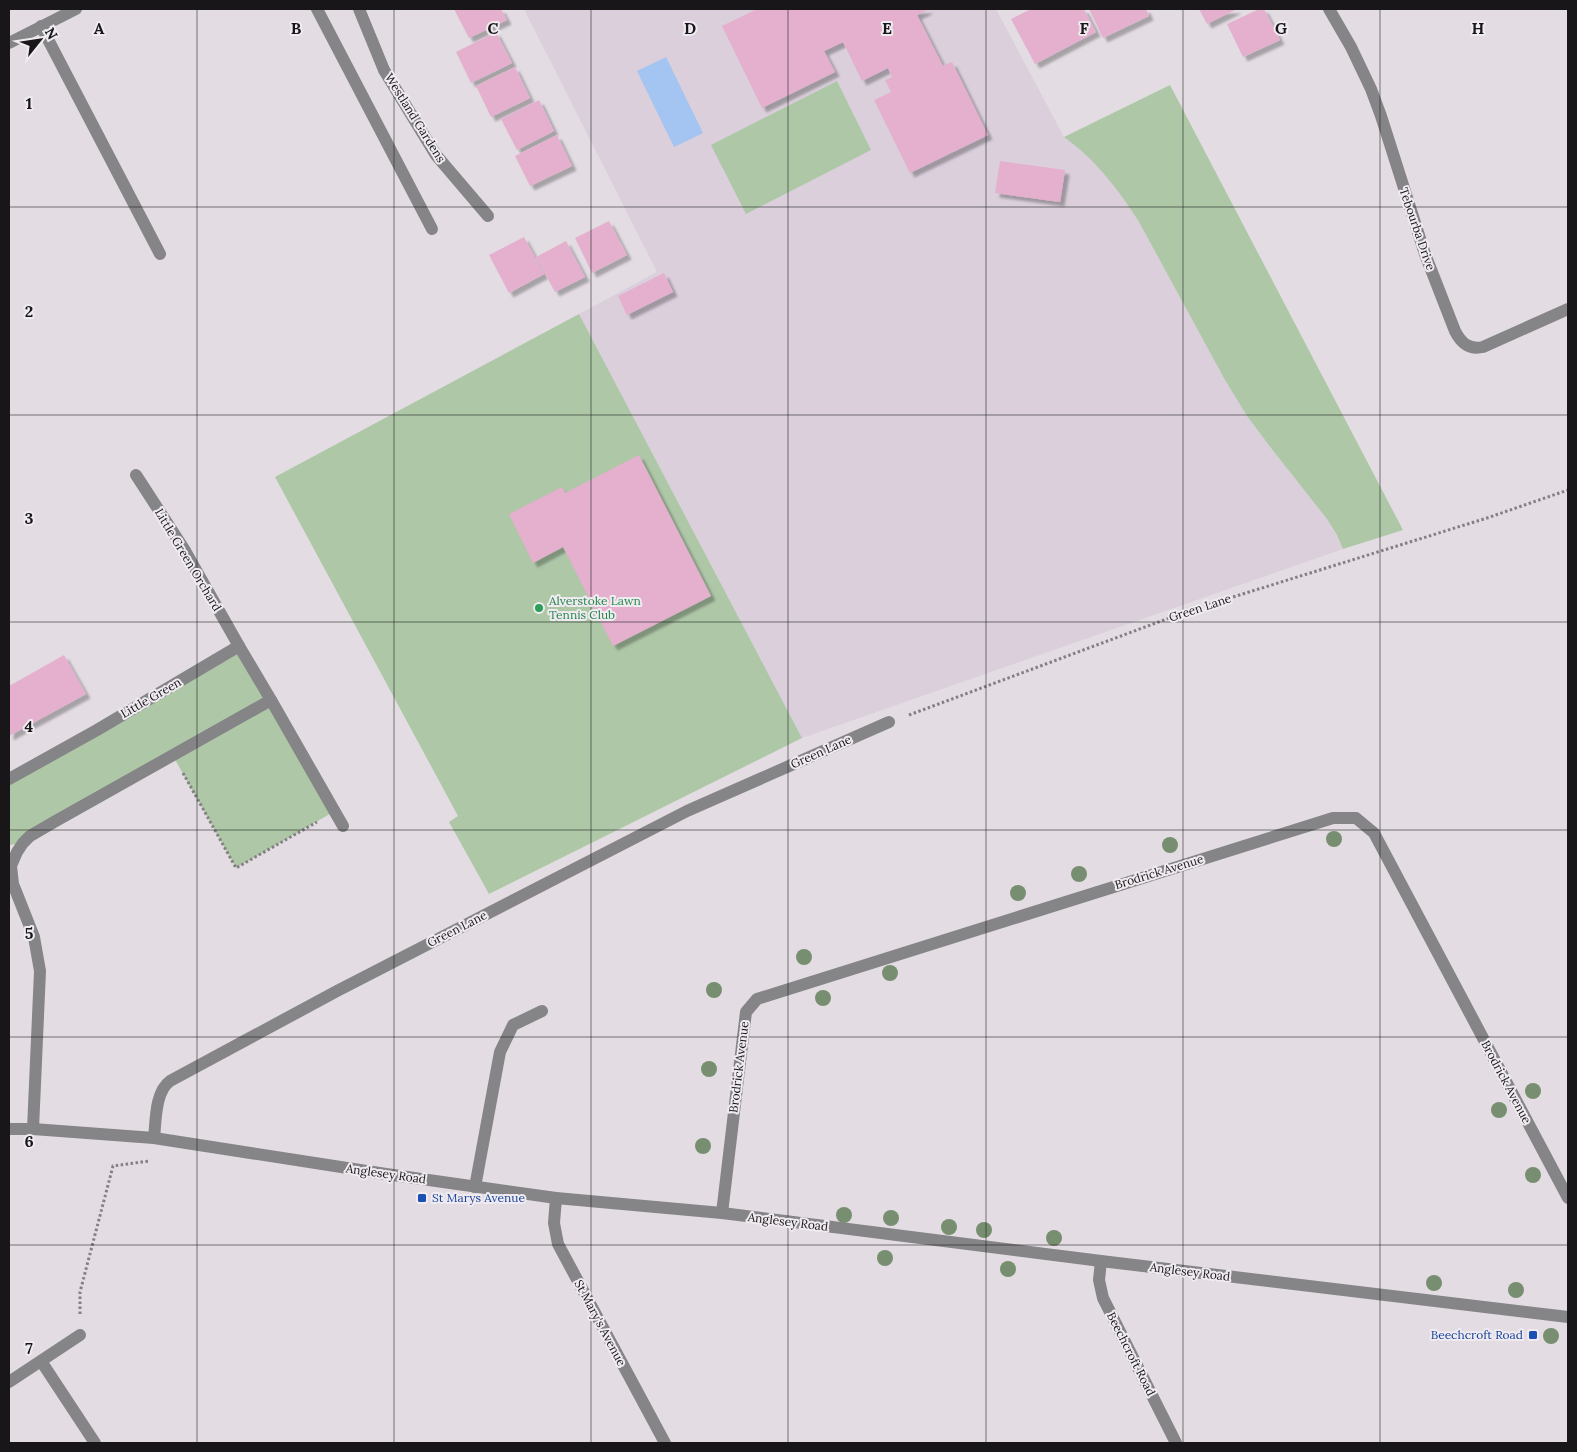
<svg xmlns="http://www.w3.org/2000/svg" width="1577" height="1452" viewBox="0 0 1577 1452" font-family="Lora,serif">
	<defs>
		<filter id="shadow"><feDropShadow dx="4.5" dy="4.5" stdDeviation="1" flood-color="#0004"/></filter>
	</defs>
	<rect width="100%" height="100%" fill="#e3dde3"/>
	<path fill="#dacfdb" d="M524 9H996L1064 137 1080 149 1094 162 1107 175 1127 203 1139 222 1225 380 1247 416 1271 448 1327 519 1337 535 1343 549 802 738 579 314 657 272Z"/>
	<g fill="#adc7a7">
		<path d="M837 81 871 150 746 214 711 145Z"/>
		<path d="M1170 85 1403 530 1343 549 1337 535 1327 519 1271 448 1247 416 1225 380 1139 222C1118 189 1096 160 1064 137Z"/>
		<path d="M579 314 802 738 489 894 449 822 458 816 275 477Z"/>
		<path d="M239 646 335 811 236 868 173 756 23 843 9 845V779Z"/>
	</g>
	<path fill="#a4c4f1" d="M666 57 703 133 674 147 637 71Z"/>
	<g fill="#e4b0ce" filter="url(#shadow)">
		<path d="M454 9H501L507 20 469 38Z"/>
		<path d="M757 9H929L917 15 943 66 952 62 988 135 910 173 874 100 891 92 885 80 892 77 888 68 862 81 843 42 824 51 835 72 762 108 722 26Z"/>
		<path d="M1031 9H1084L1096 32 1035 64 1011 19Z"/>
		<path d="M1089 9H1146L1149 16 1103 38Z"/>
		<path d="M1199 9H1237L1207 24Z"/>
		<path d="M1259 9H1264L1280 40 1243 57 1227 24Z"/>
		<path d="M496 32 512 63 471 83 456 52Z"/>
		<path d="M515 67 530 98 491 117 476 86Z"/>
		<path d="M539 100 554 131 517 150 501 119Z"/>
		<path d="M557 135 572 166 530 186 515 156Z"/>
		<path d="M1000 161 1065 170 1060 202 995 193Z"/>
		<path d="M609 221 627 255 592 273 575 238Z"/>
		<path d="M524 237 544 274 509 293 489 255Z"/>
		<path d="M566 241 585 277 555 292 536 257Z"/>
		<path d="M664 273 673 292 627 315 618 296Z"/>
		<path d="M639 455 711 596 613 646 563 547 533 563 509 514 562 487 565 493Z"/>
		<path d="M64 655 86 694 9 736V686Z"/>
	</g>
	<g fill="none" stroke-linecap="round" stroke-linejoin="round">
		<g stroke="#837f83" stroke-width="3" stroke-dasharray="2.5 2.5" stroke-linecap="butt">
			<path d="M909 715 1188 611 1487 518 1568 490"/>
			<path d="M183 773 236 868 317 822"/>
			<path d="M80 1314V1292L113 1166 149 1161"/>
		</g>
		<g stroke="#858487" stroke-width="12">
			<path d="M317 9 432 229"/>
			<path d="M359 9 384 70 436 155 488 216"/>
			<path d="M1329 9 1351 47 1371 89 1381 116 1425 254 1455 331C1461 343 1469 350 1483 347L1568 309"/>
			<path d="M41 26 160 254"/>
			<path d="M9 43 76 9"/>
			<path d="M136 475 184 549 239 646"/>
			<path d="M271 700 343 826"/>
			<path d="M9 779 97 730 239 646 271 700 54 822 30 836 23 843 17 852 11 866 13 884 34 937 40 971 33 1129"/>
			<path d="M9 1129H33L154 1138 386 1174 556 1198 722 1213 1101 1261 1568 1317"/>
			<path d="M154 1138C156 1120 155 1092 170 1081L337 991 687 811 889 722"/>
			<path d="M475 1187 500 1052 513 1025 542 1011"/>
			<path d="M556 1198 554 1223 558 1244 665 1443"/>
			<path d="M722 1213 746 1012 757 999 1333 818H1356L1374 833 1568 1198"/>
			<path d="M1101 1261 1099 1280 1103 1298 1176 1443"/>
			<path d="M41 1361 95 1443"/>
			<path d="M9 1382 80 1335"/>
		</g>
	</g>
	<g fill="#778e70">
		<circle cx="1334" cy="839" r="8"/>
		<circle cx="1170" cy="845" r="8"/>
		<circle cx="1079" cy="874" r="8"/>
		<circle cx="1018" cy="893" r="8"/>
		<circle cx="804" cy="957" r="8"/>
		<circle cx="890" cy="973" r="8"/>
		<circle cx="714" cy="990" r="8"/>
		<circle cx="823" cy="998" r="8"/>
		<circle cx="709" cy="1069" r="8"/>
		<circle cx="1533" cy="1091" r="8"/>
		<circle cx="1499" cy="1110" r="8"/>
		<circle cx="703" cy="1146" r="8"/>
		<circle cx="1533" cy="1175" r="8"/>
		<circle cx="844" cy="1215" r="8"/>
		<circle cx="891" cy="1218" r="8"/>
		<circle cx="949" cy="1227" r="8"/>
		<circle cx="984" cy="1230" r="8"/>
		<circle cx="1054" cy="1238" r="8"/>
		<circle cx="885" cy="1258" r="8"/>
		<circle cx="1008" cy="1269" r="8"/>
		<circle cx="1434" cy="1283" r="8"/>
		<circle cx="1516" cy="1290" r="8"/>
		<circle cx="1551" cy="1336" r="8"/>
	</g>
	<path fill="none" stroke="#181618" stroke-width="1" stroke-opacity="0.55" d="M197 9V1443M394 9V1443M591 9V1443M788 9V1443M986 9V1443M1183 9V1443M1380 9V1443M9 207H1568M9 415H1568M9 622H1568M9 830H1568M9 1037H1568M9 1245H1568"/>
	<circle fill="#2e9e5b" stroke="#f0ebf0" stroke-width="2" cx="539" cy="608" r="5"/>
	<g fill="#1a4fb4" stroke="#f0ebf0" stroke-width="2">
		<rect x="417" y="1193" width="10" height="10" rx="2.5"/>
		<rect x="1528" y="1330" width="10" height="10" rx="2.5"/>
	</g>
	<g text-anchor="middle" stroke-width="4" stroke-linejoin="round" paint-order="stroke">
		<g font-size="12" fill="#181618" stroke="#f0ebf0">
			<text transform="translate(415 118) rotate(58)" y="4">Westland Gardens</text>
			<text transform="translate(1417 229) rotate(71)" y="4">Tebourba Drive</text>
			<text transform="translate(188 560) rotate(59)" y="4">Little Green Orchard</text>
			<text transform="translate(1200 608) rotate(-18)" y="4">Green Lane</text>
			<text transform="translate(151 698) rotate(-30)" y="4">Little Green</text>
			<text transform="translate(821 752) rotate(-24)" y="4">Green Lane</text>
			<text transform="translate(1159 872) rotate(-17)" y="4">Brodrick Avenue</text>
			<text transform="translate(457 929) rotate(-27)" y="4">Green Lane</text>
			<text transform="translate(739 1067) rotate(-83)" y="4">Brodrick Avenue</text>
			<text transform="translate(1506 1082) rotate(62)" y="4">Brodrick Avenue</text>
			<text transform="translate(386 1174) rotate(8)" y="4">Anglesey Road</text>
			<text transform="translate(788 1222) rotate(7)" y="4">Anglesey Road</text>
			<text transform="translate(1190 1272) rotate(7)" y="4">Anglesey Road</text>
			<text transform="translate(600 1323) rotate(62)" y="4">St Mary's Avenue</text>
			<text transform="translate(1131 1354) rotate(63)" y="4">Beechcroft Road</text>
		</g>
		<g font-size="12" fill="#27864d" stroke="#f0ebf0" text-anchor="start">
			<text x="549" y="605">Alverstoke Lawn<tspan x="549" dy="14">Tennis Club</tspan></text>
		</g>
		<g font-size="12" fill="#164399" stroke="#f0ebf0" text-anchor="start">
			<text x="432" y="1202">St Marys Avenue</text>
			<text x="1523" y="1339" text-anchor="end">Beechcroft Road</text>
		</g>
	</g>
	<g font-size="16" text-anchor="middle" font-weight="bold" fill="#181618" stroke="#f0ebf0" stroke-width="4" stroke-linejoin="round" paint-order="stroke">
		<text x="99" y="34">A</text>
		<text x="296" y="34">B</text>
		<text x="493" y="34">C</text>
		<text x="690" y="34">D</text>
		<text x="887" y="34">E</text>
		<text x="1084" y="34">F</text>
		<text x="1281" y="34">G</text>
		<text x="1478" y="34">H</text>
		<text x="29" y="109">1</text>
		<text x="29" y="317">2</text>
		<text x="29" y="524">3</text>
		<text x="29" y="732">4</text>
		<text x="29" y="939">5</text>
		<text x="29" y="1147">6</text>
		<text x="29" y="1354">7</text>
	</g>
	<rect width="1577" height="1452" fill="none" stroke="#181618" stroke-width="20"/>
	<g transform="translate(40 40) rotate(60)" stroke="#f0ebf0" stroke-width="4" paint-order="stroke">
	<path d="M0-4L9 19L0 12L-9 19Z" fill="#181618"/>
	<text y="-8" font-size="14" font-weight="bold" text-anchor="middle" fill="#181618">N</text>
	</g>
</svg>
